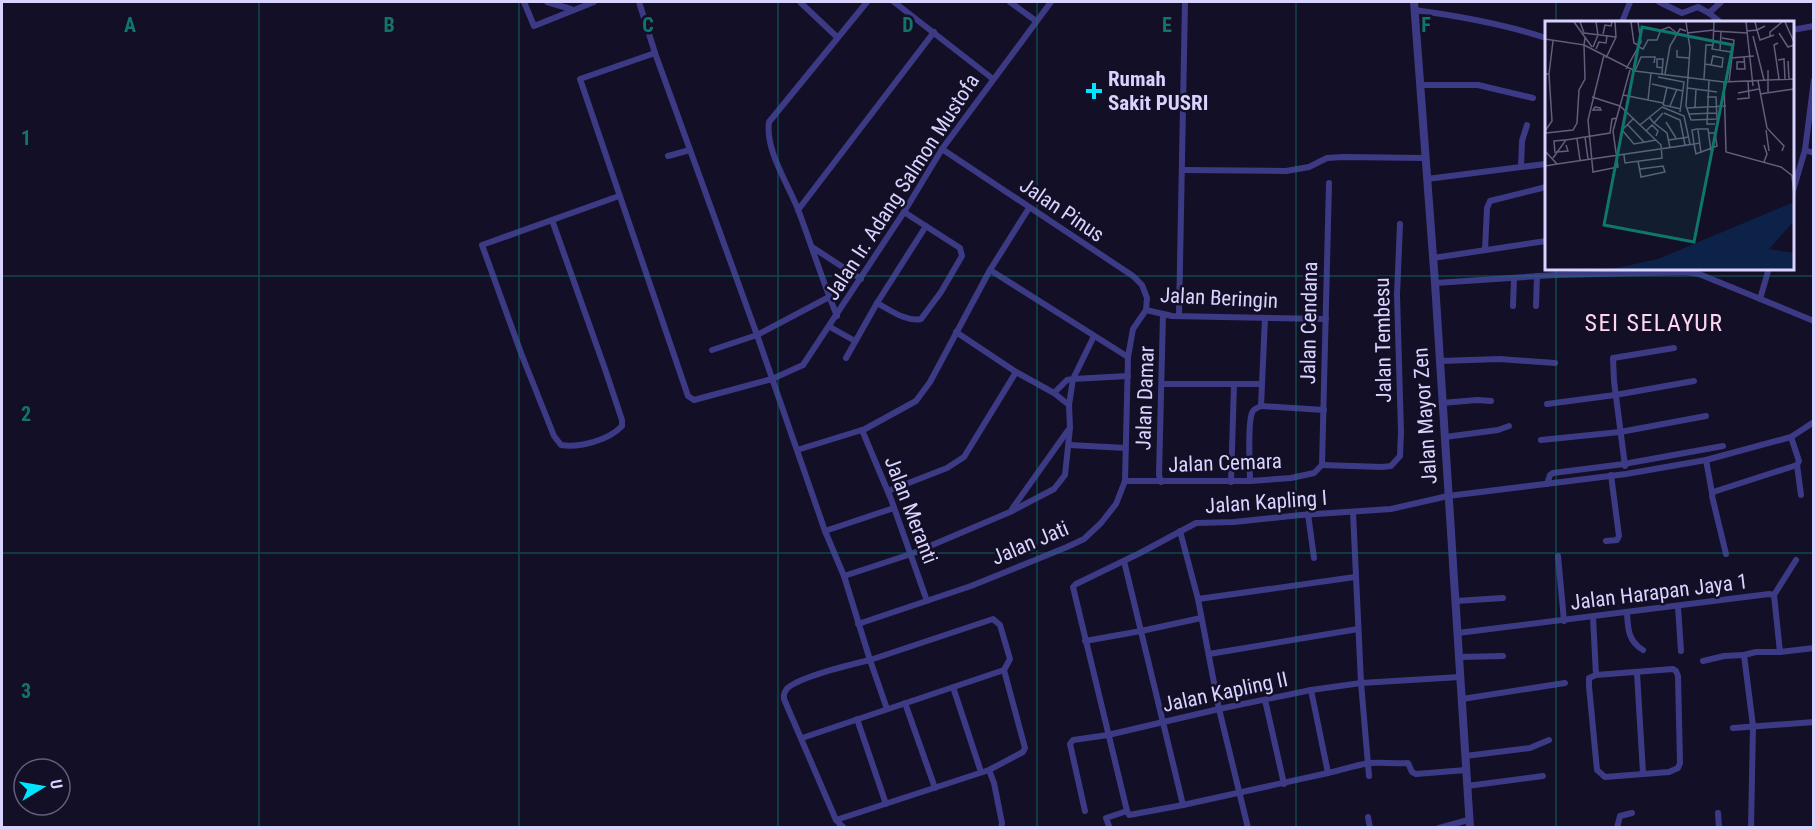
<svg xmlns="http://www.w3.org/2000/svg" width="1815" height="829" viewBox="0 0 1815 829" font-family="'Roboto Condensed',sans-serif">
	<rect width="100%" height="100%" fill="#130f26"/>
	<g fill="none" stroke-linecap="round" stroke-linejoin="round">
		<g stroke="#3d3a85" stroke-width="6">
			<path d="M524 2 534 26 594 2"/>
			<path d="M547 2 571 9"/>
			<path d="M639 2 655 53 757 335 825 531 844 576 870 660 993 619 1000 625 1010 659 1004 670 802 738"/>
			<path d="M800 2 837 37"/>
			<path d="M894 2 993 79"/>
			<path d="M1010 2 1036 21"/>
			<path d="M1659 2 1682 13 1698 7 1709 13 1721 2"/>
			<path d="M1414 10C1459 16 1504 24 1546 38"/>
			<path d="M1709 13 1720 22"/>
			<path d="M1622 22 1630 2"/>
			<path d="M1792 30 1814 26"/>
			<path d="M655 53 580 79 688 396 694 400 772 379 803 365 904 212 942 149 1051 2"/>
			<path d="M1814 80 1805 150 1814 153"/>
			<path d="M1421 85H1478L1533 98"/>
			<path d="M668 156 690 150"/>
			<path d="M1521 167 1546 164"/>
			<path d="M1182 170 1286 171 1309 167 1327 158 1343 157 1426 158"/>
			<path d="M1427 179 1521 167 1522 141 1527 125"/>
			<path d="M1792 194 1805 150"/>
			<path d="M1029 208 990 270 1128 357"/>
			<path d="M798 210 934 32"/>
			<path d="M552 220 605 369 622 420V426C609 440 580 448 561 445L554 436 521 353 482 245 619 196"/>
			<path d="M812 247 861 279"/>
			<path d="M1485 250 1487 208 1490 201 1546 187"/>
			<path d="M1433 258 1546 241"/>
			<path d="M1435 283 1555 275 1687 272 1699 274 1814 321"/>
			<path d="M1760 299 1769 268"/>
			<path d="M877 303C890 310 906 322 921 319L941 292 962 256 960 248 904 212"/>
			<path d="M1513 306 1514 278"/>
			<path d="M1536 306 1537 276"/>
			<path d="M1146 310 1172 316 1326 319"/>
			<path d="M837 316C823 282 812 247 799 212 789 185 765 151 769 122L867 2"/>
			<path d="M1179 316 1185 2"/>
			<path d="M1265 318 1261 406 1324 410"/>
			<path d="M830 327 855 341"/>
			<path d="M956 332 1016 372 1054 393 1069 405"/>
			<path d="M712 350 757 335 829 297"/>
			<path d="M846 358 877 303 926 226"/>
			<path d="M1440 361 1500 359 1555 363"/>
			<path d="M1163 384H1262"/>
			<path d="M1054 393 1067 380 1073 379 1128 376"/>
			<path d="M1442 403 1477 400 1491 401"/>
			<path d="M1547 404 1615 395 1694 381"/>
			<path d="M862 430 891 499 927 601"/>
			<path d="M1445 437 1498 430 1509 426"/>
			<path d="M1791 437 1799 461 1797 465 1801 495"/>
			<path d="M1541 440 1620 432 1706 416"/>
			<path d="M1069 445 1126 448"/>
			<path d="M797 450 865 429 916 401 930 382 990 270"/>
			<path d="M1706 460 1712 493"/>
			<path d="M1322 465 1382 467 1391 466 1400 456 1401 432 1397 295 1400 224"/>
			<path d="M1322 465 1329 183"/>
			<path d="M1625 466 1614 381 1613 358 1674 348"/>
			<path d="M1125 481H1250L1291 478 1314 473 1322 465"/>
			<path d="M1250 481C1250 470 1247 419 1253 411 1254 409 1259 407 1261 406"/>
			<path d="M1161 482 1159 475 1163 314"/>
			<path d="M1231 482 1234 384"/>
			<path d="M1547 484 1550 475 1553 473 1624 464 1723 446"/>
			<path d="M888 491 947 468 964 457 1016 372"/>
			<path d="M1012 509 1069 429"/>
			<path d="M1353 512 1361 683 1369 776"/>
			<path d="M1308 514 1314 558"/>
			<path d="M825 531 894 508"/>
			<path d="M1180 531 1198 599 1219 709 1248 828"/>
			<path d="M1606 541 1617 540 1619 536 1611 475"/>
			<path d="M1726 554 1712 496 1713 492 1797 465"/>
			<path d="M1558 556 1564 621"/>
			<path d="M1124 561 1183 805"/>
			<path d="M844 576 911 554 1010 512 1054 489 1065 475 1070 428 1069 405 1073 379 1094 336"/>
			<path d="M1774 595 1796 560"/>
			<path d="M1198 599 1355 577"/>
			<path d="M1456 601 1503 598"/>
			<path d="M1678 607 1681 651"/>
			<path d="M1627 613C1628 629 1628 641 1643 650"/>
			<path d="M1593 617 1596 675 1673 669 1676 671 1678 676 1680 763 1678 768 1669 772 1605 777 1597 770 1589 686V678L1596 675"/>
			<path d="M858 624 971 586 1067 547 1084 539 1101 523 1116 504 1125 481 1128 357 1133 329 1146 310 1147 298 1142 285 1133 276 942 149"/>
			<path d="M1458 633 1769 594 1774 595 1780 652 1814 648"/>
			<path d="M1085 641 1141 631 1201 618"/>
			<path d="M1209 654 1358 629"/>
			<path d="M1459 657 1503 656"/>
			<path d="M1703 661 1724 656 1744 655"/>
			<path d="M1637 673 1643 773"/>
			<path d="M953 687 981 772"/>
			<path d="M1311 690 1328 773 1183 805 1129 815 1127 811 1073 587 1076 584 1140 553 1196 523 1234 522 1301 515 1391 509 1448 496 1626 474 1706 460 1791 437 1814 422"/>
			<path d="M1462 699 1565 683"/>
			<path d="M1265 700 1284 784"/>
			<path d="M905 703 935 788"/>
			<path d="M857 719 886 804"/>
			<path d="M1733 728 1814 722"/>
			<path d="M1465 756 1530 748 1549 740"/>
			<path d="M989 770 994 783 1002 823 1001 828"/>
			<path d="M1328 773C1341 770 1356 765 1370 763 1383 762 1395 764 1408 763L1412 772 1416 774 1466 770"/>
			<path d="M1467 786 1543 776"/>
			<path d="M1085 811 1070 744 1073 740 1108 735 1219 709 1311 690 1361 683 1460 677"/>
			<path d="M1718 813 1719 828"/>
			<path d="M1368 817 1370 828"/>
			<path d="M836 820 989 770 1023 752 1025 748 1004 670"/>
			<path d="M1109 826 1106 818 1127 811"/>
			<path d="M844 828 836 820 784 699C784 695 783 694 786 690 794 678 853 664 870 660L887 709"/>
			<path d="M1439 828 1468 820"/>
			<path d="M1617 828 1620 816 1632 813"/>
			<path d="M1751 828 1753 726 1744 655 1756 652H1780"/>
		</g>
		<path stroke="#3d3a85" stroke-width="8" d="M1414 2 1435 283 1470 828"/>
	</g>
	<path fill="none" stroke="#0f766e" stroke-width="1.5" stroke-opacity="0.55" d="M259 2V828M519 2V828M778 2V828M1037 2V828M1296 2V828M1556 2V22M1556 268V828M2 276H1814M2 553H1814"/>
	<path fill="#00e5ff" stroke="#130f26" stroke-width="2" d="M1091 82h6v6h6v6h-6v6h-6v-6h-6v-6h6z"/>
	<g text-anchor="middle" stroke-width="5" stroke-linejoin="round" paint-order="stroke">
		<g font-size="21" font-weight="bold" fill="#d9d4ff" stroke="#130f26" text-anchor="start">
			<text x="1108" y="86">Rumah<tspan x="1108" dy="24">Sakit PUSRI</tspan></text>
		</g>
		<g font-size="21" fill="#d9d4ff" stroke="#130f26">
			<text transform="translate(902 187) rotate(-57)" y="7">Jalan Ir. Adang Salmon Mustofa</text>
			<text transform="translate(1062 210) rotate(34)" y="7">Jalan Pinus</text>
			<text transform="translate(1219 298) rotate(3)" y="7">Jalan Beringin</text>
			<text transform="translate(1309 323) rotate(-89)" y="7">Jalan Cendana</text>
			<text transform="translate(1383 340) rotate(-91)" y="7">Jalan Tembesu</text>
			<text transform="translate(1145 398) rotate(-88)" y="7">Jalan Damar</text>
			<text transform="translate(1425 416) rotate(-94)" y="7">Jalan Mayor Zen</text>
			<text transform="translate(1225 463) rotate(-2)" y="7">Jalan Cemara</text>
			<text transform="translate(1266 502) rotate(-4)" y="7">Jalan Kapling I</text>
			<text transform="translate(911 510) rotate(69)" y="7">Jalan Meranti</text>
			<text transform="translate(1030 543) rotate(-23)" y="7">Jalan Jati</text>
			<text transform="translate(1659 592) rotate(-7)" y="7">Jalan Harapan Jaya 1</text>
			<text transform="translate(1225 692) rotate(-12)" y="7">Jalan Kapling II</text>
		</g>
		<g font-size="24" letter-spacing="1.5" fill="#ffd6f0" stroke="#130f26">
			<text x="1654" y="331">SEI SELAYUR</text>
		</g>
	</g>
	<g transform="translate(1545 21)">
		<rect width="249" height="249" fill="#130f26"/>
		<path d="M249 181V200L224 228 249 232V248H67L113 238Z" fill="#0c2248"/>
		<path fill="none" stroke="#625e7d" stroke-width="1.5" d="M29 1 47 26M35 1 39 12 71 16M86 1 89 22 93 24M141 1 145 27 141 85 146 99 172 98 171 76H162M201 1 208 65M240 1 249 21M220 5 212 9 215 19 229 14M100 7 114 10 124 6 133 13M169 10 202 12M202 10 212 9 210 1M142 12 169 9M234 12 243 26 249 24M58 13 60 4 66 5 67 1M208 15 219 59M225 16V11L237 1M177 17 189 19 184 61M0 18 39 24 40 17M233 22 229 24 234 58M39 24 90 50 179 61 249 58M168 24 167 28 186 31M92 25 98 28 103 19H112L115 11M48 26 53 14 51 1M51 28 54 21 61 22 62 14M132 29V36L144 37M175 30 176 11M59 34 43 99 48 151 73 146 68 110 75 85 116 124 117 137 80 142 79 134M199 36 200 48H192V41H199M61 37 71 16 70 1M186 37 209 35M233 39 239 38 240 58M243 40 244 58M160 43 166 44 168 35 178 37 177 46 166 44M81 48 96 21 93 1M90 50 96 36H110L109 42M0 53H4L8 20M117 53 118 39V38H112V46L118 47M120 53 125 25 135 8 141 10M113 56 139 61 135 91M159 58 161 24H168L169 1M164 59 162 103H170M213 60 222 107 239 125 237 130M179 61 181 131 236 146 249 156M107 63 138 70M143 67 172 71M223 71V49M193 72 214 68M215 73 249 68M78 74 118 82M47 76 75 85 85 49M192 78 204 77 203 60M103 79 106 52M118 84 122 66M118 84 136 88M125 85 132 68M50 86 55 87 56 89H48ZM117 86 139 95 145 123M150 86 151 68M142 87 181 85M119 92 135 99 140 124M144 93 172 92M104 96 109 102 118 92M89 97 77 109 89 123 111 119M121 101 131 117M109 102 122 112 125 127M82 103 99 121M95 104 117 86M153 109 156 132M221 109 224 130M0 110 7 100 4 53M101 110 107 104 113 110 111 115M1 112 28 109 32 102 34 69 40 58 39 24M40 116 43 138M32 118 35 139M21 119 65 112 67 98 72 97M124 119 144 116M155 122 149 123 151 133 172 125 170 112H164M219 124 222 133 219 141M0 130 12 143 0 145M11 131 23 130 21 124M8 137 21 119 9 120 10 132M93 140 96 156 120 151 118 145 95 148M12 143 149 123 147 109 152 108H163L166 130M247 154 249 174"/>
		<path fill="#0f766e" fill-opacity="0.15" stroke="#0f766e" stroke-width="3" d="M97 6 188 24 149 221 59 204Z"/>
		<rect width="249" height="249" fill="none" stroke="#d9d4ff" stroke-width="3"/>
	</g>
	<g font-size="20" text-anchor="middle" font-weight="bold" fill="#0f766e" stroke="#130f26" stroke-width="5" stroke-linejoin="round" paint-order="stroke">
		<text x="130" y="32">A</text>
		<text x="389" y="32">B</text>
		<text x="648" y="32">C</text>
		<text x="908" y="32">D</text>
		<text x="1167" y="32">E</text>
		<text x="1426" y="32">F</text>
		<text x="26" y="145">1</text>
		<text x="26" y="421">2</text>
		<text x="26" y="698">3</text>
	</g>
	<rect width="1815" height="829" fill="none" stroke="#d9d4ff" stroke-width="6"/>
	<g transform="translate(42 787) rotate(79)"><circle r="28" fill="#130f26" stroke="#625e7d" stroke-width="1.5"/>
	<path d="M0-4.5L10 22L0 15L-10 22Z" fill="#00e5ff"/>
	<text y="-9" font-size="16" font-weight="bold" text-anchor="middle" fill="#d9d4ff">U</text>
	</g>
</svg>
